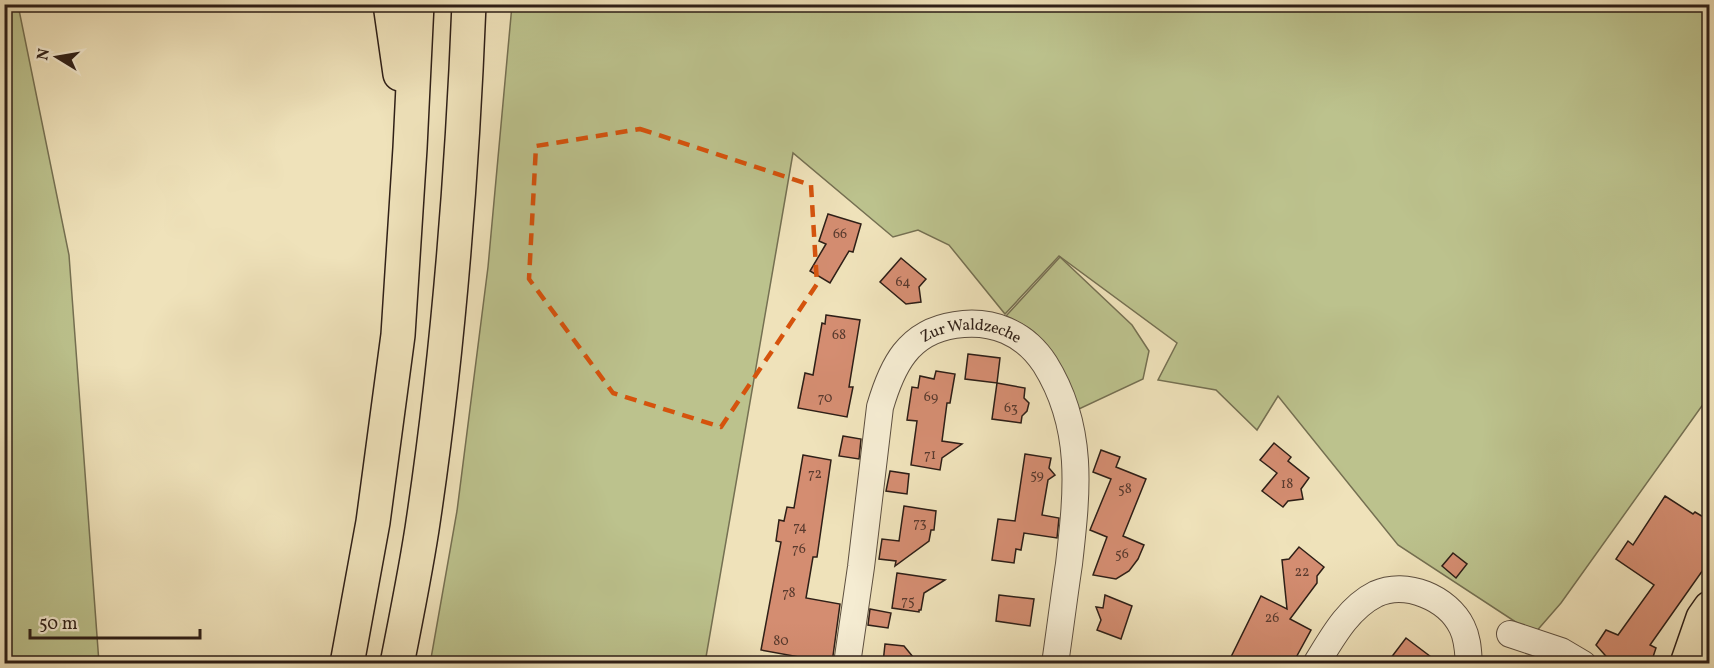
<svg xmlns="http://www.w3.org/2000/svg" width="1714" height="668" viewBox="0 0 1714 668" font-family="Vollkorn,serif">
	<rect width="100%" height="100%" fill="#efe2ba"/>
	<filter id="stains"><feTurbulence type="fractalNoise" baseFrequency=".00333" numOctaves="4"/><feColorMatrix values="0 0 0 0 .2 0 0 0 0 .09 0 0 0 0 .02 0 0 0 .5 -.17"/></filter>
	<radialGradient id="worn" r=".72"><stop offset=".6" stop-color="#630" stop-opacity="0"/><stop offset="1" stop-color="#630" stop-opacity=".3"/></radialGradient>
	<g fill="#bcc28d" stroke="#757052" stroke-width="1.5">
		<path d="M4 5H18L69 255 99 663H5Z"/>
		<path d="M512 5H1709V396L1561 603 1534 634 1398 545 1278 396 1257 430 1216 390 1158 380 1177 343 1059 256 1005 314 949 245 918 230 893 237 793 153 705 663 430 664 457 511 488 267Z"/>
		<path d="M1060 257 1132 325 1149 351 1143 379 1079 409C1068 380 1058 353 1034 332 1026 325 1015 321 1006 316Z"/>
	</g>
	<g fill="#d48d71" stroke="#2e1f17" stroke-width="1.5">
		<path d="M828 214 861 224 853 252 849 251 830 283 810 271 826 244 819 241Z"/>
		<path d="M901 258 926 279 919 287 921 302 906 304 880 282Z"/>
		<path d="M826 315 860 320 849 387H853L847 417 798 408 805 373 813 375 822 323 825 324Z"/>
		<path d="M968 354 1000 358 997 383 965 379Z"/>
		<path d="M936 371 955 374 950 403H947L942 441 962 444 942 458 940 470 911 465 917 421 907 420 912 387 918 388 920 376 934 379Z"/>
		<path d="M997 383 1025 388 1024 398 1029 403 1027 411 1022 416 1021 423 992 419Z"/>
		<path d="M843 436 861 439 859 459 839 456Z"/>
		<path d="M1274 443 1291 457 1288 461 1309 478 1301 489 1303 499 1288 501 1283 507 1262 491 1277 473 1260 460Z"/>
		<path d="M1101 450 1120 457 1116 467 1146 479 1123 536 1144 545 1138 559 1129 571 1116 579 1093 575 1107 537 1090 530 1111 479 1093 472Z"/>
		<path d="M1025 454 1051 458 1049 468 1055 475 1048 480 1042 515 1059 518 1057 538 1024 533 1021 550 1016 549 1014 563 992 560 998 519 1015 521Z"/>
		<path d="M803 455 831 460 817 557H813L806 598 840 604 832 663H815L816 660 761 650 781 542 776 541 779 520 784 521 787 507 794 508Z"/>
		<path d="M890 471 909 474 907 494 886 491Z"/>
		<path d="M1665 496 1693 514 1695 512 1710 521V560L1650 645 1656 648 1651 663H1612L1596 645 1606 630 1618 635 1654 585 1616 559 1628 541 1633 545Z"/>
		<path d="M904 506 936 511 934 530H931L929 541 895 566 896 561 879 559 882 539 899 541Z"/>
		<path d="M1299 547 1324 567 1317 576V583L1290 619 1311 630 1293 663H1228L1261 596 1287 609 1282 560 1289 559Z"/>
		<path d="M1453 553 1467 564 1456 578 1442 566Z"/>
		<path d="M897 573 945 580 924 593 921 610H919V612L892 608Z"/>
		<path d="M999 595 1034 599 1030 626 996 621Z"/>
		<path d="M1105 595 1132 606 1121 639 1097 630 1101 620 1096 607 1103 608Z"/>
		<path d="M870 609 891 613 888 628 868 625Z"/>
		<path d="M1406 638 1439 663H1387Z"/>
		<path d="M885 644 904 646 918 663H883Z"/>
	</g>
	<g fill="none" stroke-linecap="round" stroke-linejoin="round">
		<defs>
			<g id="minor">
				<path d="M1510 634 1561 651 1583 664"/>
				<path id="s1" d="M847 664 861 567 880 407C892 366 908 332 955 325 992 319 1025 333 1045 364 1085 428 1077 493 1069 564 1064 597 1060 630 1055 664"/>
				<path d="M1316 664C1332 638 1348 608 1376 594 1406 580 1448 598 1462 627 1468 639 1468 651 1469 664"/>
			</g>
			<path id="major" d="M1687 664 1703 618 1710 608"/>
			<g id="highway">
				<path d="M390 4 400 74"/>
				<path d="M347 664 373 522 398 335 410 148 417 4"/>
				<path d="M397 664C406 619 415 574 422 529 448 357 462 178 469 4"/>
			</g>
		</defs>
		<use href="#minor" stroke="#5e5040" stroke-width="28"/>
		<use href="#major" stroke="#2e1f17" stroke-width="36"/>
		<use href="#highway" stroke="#2e1f17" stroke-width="36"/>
		<use href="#minor" stroke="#f5ecd2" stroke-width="26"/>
		<use href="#major" stroke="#efe2ba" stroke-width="33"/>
		<use href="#highway" stroke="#efe2ba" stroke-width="33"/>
	</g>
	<path fill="none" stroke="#d5530d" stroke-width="4.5" stroke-dasharray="12 8" stroke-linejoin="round" d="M640 129 811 185 817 284 721 427 613 393 529 279 536 146Z"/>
	<g text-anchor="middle" stroke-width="5" stroke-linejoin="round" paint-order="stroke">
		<g font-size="14" fill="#583a2e">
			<text x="840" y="238">66</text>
			<text x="903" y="286">64</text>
			<text x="839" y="339">68</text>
			<text x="931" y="401">69</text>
			<text x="825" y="402">70</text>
			<text x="1011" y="412">63</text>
			<text x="930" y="459">71</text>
			<text x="815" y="478">72</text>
			<text x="1037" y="479">59</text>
			<text x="1287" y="488">18</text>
			<text x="1125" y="493">58</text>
			<text x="920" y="527">73</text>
			<text x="800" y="531">74</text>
			<text x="799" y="553">76</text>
			<text x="1122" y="558">56</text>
			<text x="1302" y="576">22</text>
			<text x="789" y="597">78</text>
			<text x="908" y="605">75</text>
			<text x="1272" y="622">26</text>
			<text x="781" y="645">80</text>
		</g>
		<g font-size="16" fill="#2e1f17" stroke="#f5ecd2">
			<text dy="6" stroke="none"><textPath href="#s1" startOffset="394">Zur Waldzeche</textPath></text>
		</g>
	</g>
	<rect width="1714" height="668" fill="none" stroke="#efe2ba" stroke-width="24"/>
	<rect x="6" y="6" width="1702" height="656" fill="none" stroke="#2e1f17" stroke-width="3"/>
	<rect x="12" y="12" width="1690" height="644" fill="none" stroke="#2e1f17" stroke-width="1.5"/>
	<g transform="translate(57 57) rotate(281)" stroke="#f5ecd2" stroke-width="4.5" paint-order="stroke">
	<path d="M0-4.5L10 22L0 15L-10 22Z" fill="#2e1f17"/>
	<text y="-9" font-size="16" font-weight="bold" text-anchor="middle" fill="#2e1f17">N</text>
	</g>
	<path d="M30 629v9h170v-9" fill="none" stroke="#2e1f17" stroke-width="3"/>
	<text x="39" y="629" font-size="18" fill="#2e1f17" stroke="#f5ecd2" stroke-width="4.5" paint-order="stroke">50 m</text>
	<rect width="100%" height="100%" filter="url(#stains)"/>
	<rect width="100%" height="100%" fill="url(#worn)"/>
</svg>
